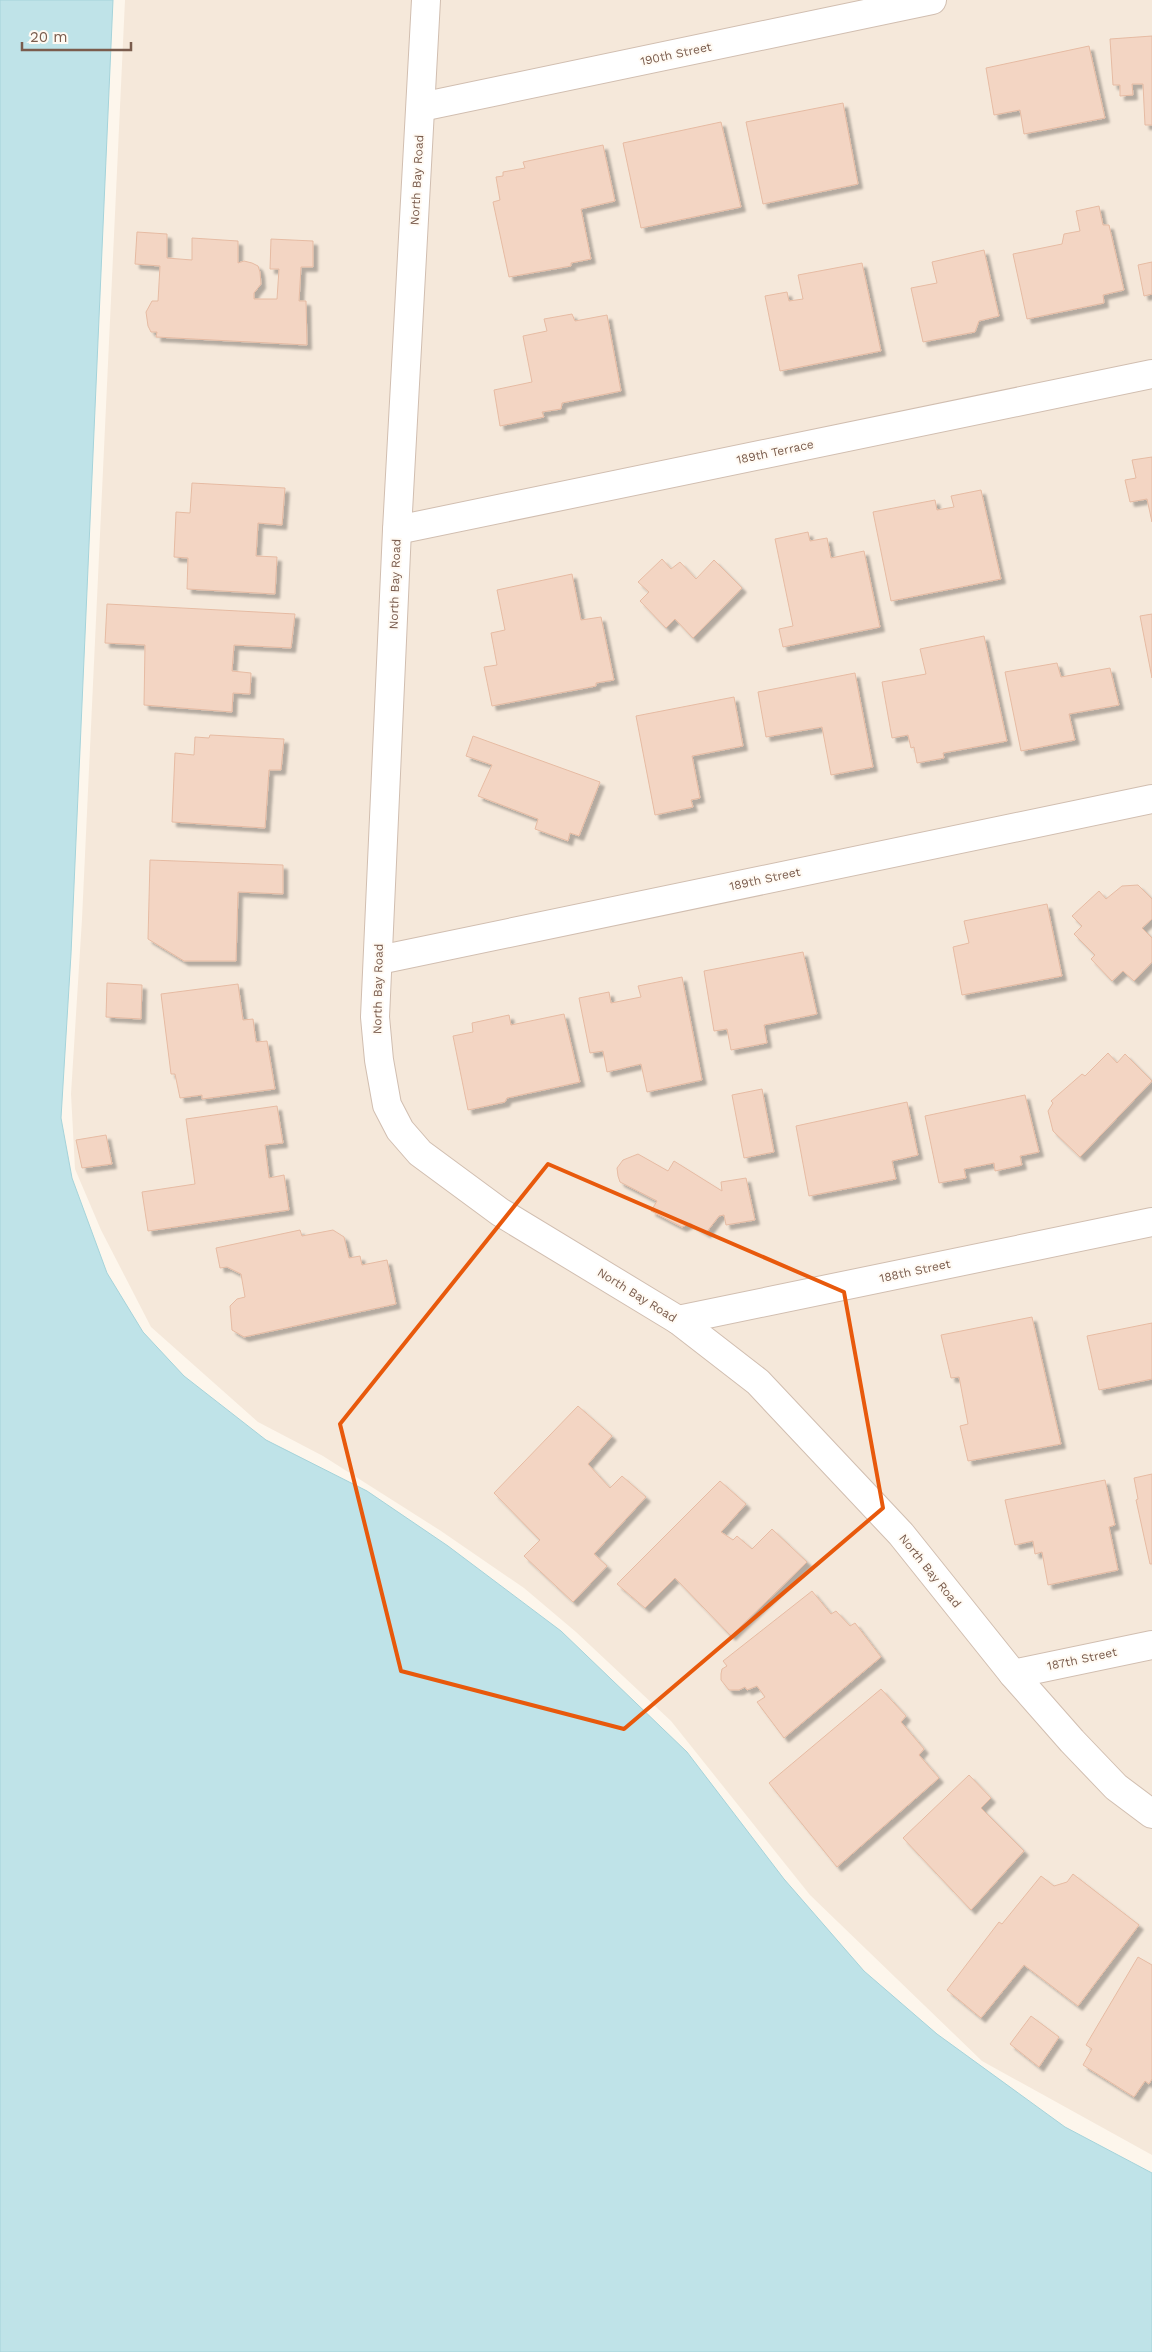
<svg xmlns="http://www.w3.org/2000/svg" width="1152" height="2352" viewBox="0 0 1152 2352" font-family="'Work Sans',sans-serif">
	<defs>
		<filter id="shadow"><feDropShadow dx="4.5" dy="4.5" stdDeviation="1" flood-color="#0004"/></filter>
	</defs>
	<rect width="100%" height="100%" fill="#fdf6ec"/>
	<path fill="#f5e8da" d="M125 0H1152V2155L982 2061 810 1895 671 1721 576 1632 524 1588 441 1531 323 1456 258 1422 151 1327 101 1230 75 1169 71 1094 82 919Z"/>
	<path fill="#bfe3e8" stroke="#a5d3da" d="M0 0H113L71 954 61 1118 72 1178 107 1273 143 1332 184 1376 266 1440 367 1491 448 1546 561 1631 687 1752 784 1879 864 1971 937 2034 1065 2127 1152 2173V2352H0Z"/>
	<g fill="#f3d5c3" stroke="#e6bba3" filter="url(#shadow)">
		<path d="M1152 36V125H1145L1143 84H1132L1133 95 1120 96V85H1113L1110 39Z"/>
		<path d="M1089 46 1105 118 1024 134 1020 110 994 115 986 68Z"/>
		<path d="M843 103 858 184 763 204 746 122Z"/>
		<path d="M721 122 741 207 641 228 623 143Z"/>
		<path d="M603 145 615 201 581 209 591 259 571 263V266L509 277 493 202 500 200 496 177 503 176V172L525 168 523 162Z"/>
		<path d="M1099 206 1103 225H1109L1124 290 1103 295 1104 303 1027 319 1013 254 1062 244 1064 234 1080 231 1076 211Z"/>
		<path d="M137 232 167 234V258L192 260V238L238 241V263L244 261 252 263 258 266 260 272 261 284 254 293V299H277L279 269H270L271 239 313 241V267H301L299 301H306L307 345 156 337 157 332H151L148 326 146 312 152 301H158L160 266 135 264Z"/>
		<path d="M984 250 999 316 979 321 975 332 923 342 911 288 937 283 932 262Z"/>
		<path d="M1152 262V294L1144 296 1138 265Z"/>
		<path d="M862 263 881 351 780 371 765 296 787 292 789 301 803 299 798 275Z"/>
		<path d="M572 314 575 321 607 315 621 391 562 403 561 409 542 412 544 417 500 426 494 390 532 382 523 336 547 331 544 319Z"/>
		<path d="M1152 457V522L1147 499 1130 502 1125 480 1136 478 1132 460Z"/>
		<path d="M192 483 285 488 282 525 258 523 256 556 277 557 275 594 187 589 188 558 174 557 176 512 190 513Z"/>
		<path d="M981 490 1001 579 891 601 873 512 935 500 937 510 954 507 951 496Z"/>
		<path d="M808 532 810 541 827 538 831 558 864 551 880 627 783 647 779 629 793 626 775 539Z"/>
		<path d="M662 559 671 569 680 562 696 579 714 560 742 588 693 638 675 619 666 628 640 601 649 592 638 582Z"/>
		<path d="M572 574 581 620 601 617 614 680 596 683V686L492 706 484 667 497 665 491 633 505 630 497 590Z"/>
		<path d="M107 604 295 614 291 648 234 645 232 671 251 673 250 694 233 693 232 712 144 705 145 645 105 643Z"/>
		<path d="M1152 614V678L1140 616Z"/>
		<path d="M984 636 1007 741 943 753 944 758 917 763 914 747 911 748 908 735 892 738 882 682 926 674 920 649Z"/>
		<path d="M1057 663 1061 677 1110 668 1119 705 1069 714 1075 740 1021 751 1005 672Z"/>
		<path d="M855 673 873 767 831 775 822 727 766 737 758 692Z"/>
		<path d="M734 697 743 746 692 756 700 798 691 800 693 807 655 815 636 716Z"/>
		<path d="M210 735 284 739 281 770H269L265 828 172 822 175 753 194 755 195 737 209 738Z"/>
		<path d="M473 736 600 782 579 836 570 833 568 841 535 829 538 819 478 796 492 765 466 756Z"/>
		<path d="M150 860 283 865V894L238 892 236 961H184L148 939Z"/>
		<path d="M1138 885 1152 899V919L1142 928 1152 938V962L1134 981 1123 971 1112 981 1091 959 1095 955 1074 934 1082 926 1072 916 1099 891 1106 899 1122 886Z"/>
		<path d="M1047 904 1062 976 962 995 953 947 969 943 964 921Z"/>
		<path d="M803 952 817 1014 764 1025 767 1043 731 1050 727 1029 714 1031 704 971Z"/>
		<path d="M682 977 702 1080 647 1092 641 1064 607 1072 603 1051 590 1053 579 998 609 992 611 1003 641 997 638 986Z"/>
		<path d="M107 983 142 985 141 1019 106 1017Z"/>
		<path d="M238 984 243 1020 253 1019 256 1042 267 1041 275 1089 202 1099V1095L180 1098 175 1074H171L161 994Z"/>
		<path d="M564 1014 580 1082 507 1098 505 1102 468 1110 453 1036 473 1032 472 1023 509 1015 511 1025Z"/>
		<path d="M1108 1053 1117 1063 1125 1054 1152 1081 1080 1157 1053 1131 1048 1111 1053 1103 1051 1101 1082 1074 1085 1076Z"/>
		<path d="M762 1089 774 1152 744 1158 732 1095Z"/>
		<path d="M1025 1095 1039 1152 1020 1156 1022 1165 995 1171 994 1163 964 1169 966 1178 939 1183 925 1116Z"/>
		<path d="M907 1102 918 1155 892 1161 896 1179 809 1196 796 1126Z"/>
		<path d="M277 1106 283 1143 265 1145 269 1178 284 1175 289 1210 148 1231 142 1192 195 1184 186 1119Z"/>
		<path d="M106 1135 112 1164 82 1168 76 1140Z"/>
		<path d="M638 1154 668 1171 674 1161 722 1191 721 1182 746 1178 755 1220 726 1225 724 1215 719 1216 706 1233 690 1223 682 1227 651 1211 657 1201 620 1182 618 1176 617 1168 623 1160Z"/>
		<path d="M300 1230 302 1236 333 1230 344 1237 349 1258 360 1256 362 1265 387 1260 396 1304 244 1337 232 1330 230 1306 237 1299 245 1297 241 1274 227 1267 220 1268 216 1248Z"/>
		<path d="M1032 1317 1061 1444 968 1461 960 1426 968 1424 959 1377 951 1378 941 1335Z"/>
		<path d="M1152 1323V1379L1099 1390 1087 1336Z"/>
		<path d="M578 1406 612 1436 588 1464 610 1488 622 1476 646 1497 594 1554 607 1566 573 1602 524 1556 540 1540 494 1493Z"/>
		<path d="M1152 1474V1564H1150L1136 1500 1138 1499 1134 1478Z"/>
		<path d="M1105 1480 1115 1525 1109 1527 1118 1570 1048 1585 1042 1552 1035 1554 1033 1541 1015 1545 1005 1500Z"/>
		<path d="M720 1481 746 1504 721 1532 733 1540 737 1536 752 1549 772 1529 807 1562 731 1636 675 1578 645 1608 617 1584Z"/>
		<path d="M812 1591 831 1614 836 1611 850 1626 855 1623 881 1657 784 1738 757 1702 765 1697 757 1686 747 1690 745 1687 739 1690H729L721 1680V1674L722 1669 727 1666 723 1661Z"/>
		<path d="M881 1689 906 1716 901 1722 924 1749 919 1755 939 1778 837 1867 769 1783Z"/>
		<path d="M969 1775 991 1798 981 1808 1024 1851 971 1910 903 1838Z"/>
		<path d="M1073 1874 1139 1925 1078 2006 1024 1965 981 2018 947 1990 999 1922 1002 1924 1041 1876 1054 1886 1067 1882Z"/>
		<path d="M1138 1957 1152 1965V2079L1149 2084 1145 2081 1134 2097 1083 2065 1092 2049 1086 2045Z"/>
		<path d="M1031 2016 1059 2037 1039 2067 1010 2044Z"/>
	</g>
	<g fill="none" stroke-linecap="round" stroke-linejoin="round">
		<defs>
			<g id="minor">
				<path d="M426 0 397 530 375 1017 379 1060 387 1105 400 1130 420 1153 500 1212 678 1320 758 1382 901 1534 1013 1674 1072 1741 1116 1787 1152 1814"/>
				<path d="M421 107 932 0"/>
				<path d="M397 530 1152 374"/>
				<path d="M379 960 1152 799"/>
				<path d="M678 1320 1152 1222"/>
				<path d="M1013 1674 1152 1645"/>
			</g>
		</defs>
		<use href="#minor" stroke="#d1beb0" stroke-width="30"/>
		<use href="#minor" stroke="#fff" stroke-width="28"/>
	</g>
	<path fill="none" stroke="#e8590c" stroke-width="4" stroke-linejoin="round" d="M548 1164 844 1292 883 1508 624 1729 401 1671 340 1424Z"/>
	<g text-anchor="middle" stroke-width="4" stroke-linejoin="round" paint-order="stroke">
		<g font-size="12" fill="#7a5c4d" stroke="#fffaf3">
			<text transform="translate(676 54) rotate(-12)" y="4">190th Street</text>
			<text transform="translate(417 180) rotate(-87)" y="4">North Bay Road</text>
			<text transform="translate(775 452) rotate(-12)" y="4">189th Terrace</text>
			<text transform="translate(395 584) rotate(-88)" y="4">North Bay Road</text>
			<text transform="translate(765 879) rotate(-12)" y="4">189th Street</text>
			<text transform="translate(378 989) rotate(-89)" y="4">North Bay Road</text>
			<text transform="translate(915 1271) rotate(-12)" y="4">188th Street</text>
			<text transform="translate(637 1295) rotate(32)" y="4">North Bay Road</text>
			<text transform="translate(930 1571) rotate(51)" y="4">North Bay Road</text>
			<text transform="translate(1082 1659) rotate(-12)" y="4">187th Street</text>
		</g>
	</g>
	<path d="M22 42v8h109v-8" fill="none" stroke="#7a5c4d" stroke-width="2.5"/>
	<text x="30" y="42" font-size="15" fill="#7a5c4d" stroke="#fffaf3" stroke-width="4" paint-order="stroke">20 m</text>
</svg>
